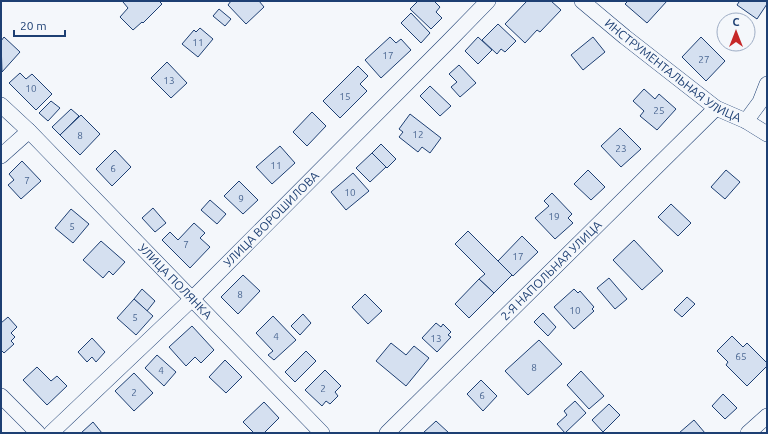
<svg xmlns="http://www.w3.org/2000/svg" width="768" height="434" viewBox="0 0 768 434" font-family="Ubuntu,sans-serif">
	<rect width="100%" height="100%" fill="#f4f7fb"/>
	<g fill="#d5e0f0" stroke="#1d3f73">
		<path d="M124 1H159L162 4 143 23 142 22 133 30 120 17 128 8 123 2Z"/>
		<path d="M231 1H259L264 7 246 24 228 5Z"/>
		<path d="M418 1H434L440 7 436 12 442 18 431 29 410 9Z"/>
		<path d="M527 1H551L561 10 540 32 537 30 525 43 505 24Z"/>
		<path d="M628 1H667L647 23 625 4Z"/>
		<path d="M738 1H767V4L757 19 737 5 739 2Z"/>
		<path d="M219 9 231 19 225 26 213 16Z"/>
		<path d="M411 13 430 33 421 43 401 23Z"/>
		<path d="M498 24 516 41 505 52 501 49 497 54 482 40Z"/>
		<path d="M200 28 213 39 198 57 182 44 194 30 196 32Z"/>
		<path d="M4 37 20 52 2 72 1 41Z"/>
		<path d="M390 37 396 43 401 39 411 50 381 78 365 60Z"/>
		<path d="M478 37 492 50 478 64 465 51Z"/>
		<path d="M593 37 605 52 583 70 571 55Z"/>
		<path d="M701 37 725 61 706 81 682 57Z"/>
		<path d="M167 62 187 83 171 98 151 78Z"/>
		<path d="M459 65 476 83 460 97 451 87 457 82 449 74Z"/>
		<path d="M358 66 368 76 360 84 367 91 340 118 323 101Z"/>
		<path d="M20 73 26 79 32 74 52 94 36 110 9 83Z"/>
		<path d="M430 86 451 106 440 116 420 96Z"/>
		<path d="M644 89 655 99 659 94 676 109 657 130 640 116 644 111 633 101Z"/>
		<path d="M51 101 60 108 48 121 39 113Z"/>
		<path d="M71 109 79 116 60 135 52 127Z"/>
		<path d="M312 112 326 126 307 146 293 132Z"/>
		<path d="M410 114 441 138 430 153 422 147 418 152 399 137 403 132 399 129Z"/>
		<path d="M81 115 100 134 80 155 60 135Z"/>
		<path d="M620 128 641 149 621 167 601 146Z"/>
		<path d="M381 144 396 159 387 168 372 153Z"/>
		<path d="M280 146 295 163 272 184 256 167Z"/>
		<path d="M115 150 131 167 112 186 96 169Z"/>
		<path d="M372 153 386 167 370 182 356 168Z"/>
		<path d="M22 161 41 181 21 199 8 185 14 180 9 174Z"/>
		<path d="M588 170 605 187 591 200 574 184Z"/>
		<path d="M726 170 740 182 725 199 711 187Z"/>
		<path d="M353 173 369 191 346 210 331 192Z"/>
		<path d="M239 181 258 200 243 214 224 196Z"/>
		<path d="M552 193 572 214 568 218 573 223 555 239 535 218 549 206 544 201Z"/>
		<path d="M210 200 226 214 217 224 201 210Z"/>
		<path d="M671 204 691 223 678 236 658 217Z"/>
		<path d="M153 208 166 223 155 232 142 218Z"/>
		<path d="M71 209 89 224 73 243 55 228Z"/>
		<path d="M194 223 205 233 200 238 210 247 190 268 162 240 170 232 178 240Z"/>
		<path d="M468 231 512 275 494 293 479 279 485 274 455 244Z"/>
		<path d="M522 236 538 252 513 276 498 261Z"/>
		<path d="M634 240 663 271 642 290 613 260Z"/>
		<path d="M101 241 125 262 113 275 109 271 103 278 83 260Z"/>
		<path d="M243 275 260 291 238 314 221 297Z"/>
		<path d="M609 278 627 299 615 309 597 288Z"/>
		<path d="M479 279 494 293 469 318 455 304Z"/>
		<path d="M142 289 155 301 147 311 134 299Z"/>
		<path d="M574 289 578 293 580 291 594 307 592 309 594 311 574 329 554 307Z"/>
		<path d="M365 294 382 311 368 324 352 307Z"/>
		<path d="M687 297 695 304 682 317 674 310Z"/>
		<path d="M134 299 153 316 136 335 117 318Z"/>
		<path d="M543 313 556 327 548 336 534 322Z"/>
		<path d="M303 314 311 323 300 335 291 326Z"/>
		<path d="M273 316 296 340 274 360 268 355 273 351 256 333Z"/>
		<path d="M8 317 17 327 11 333 15 337 11 341 14 344 4 353 1 350V323Z"/>
		<path d="M436 323 441 327 443 324 451 332 448 335 451 337 437 352 422 338Z"/>
		<path d="M192 326 214 350 201 363 195 357 186 366 169 347Z"/>
		<path d="M732 336 743 347 747 343 767 363V366L747 386 726 365 728 362 717 351Z"/>
		<path d="M92 338 105 352 96 362 92 357 87 362 78 352Z"/>
		<path d="M539 340 562 364 528 395 505 371Z"/>
		<path d="M391 343 406 355 414 346 429 358 406 386 376 361Z"/>
		<path d="M306 351 316 361 295 382 285 372Z"/>
		<path d="M157 355 176 372 164 386 145 368Z"/>
		<path d="M225 360 242 377 226 393 209 377Z"/>
		<path d="M37 367 51 381 57 376 67 386 47 405 23 380Z"/>
		<path d="M325 370 341 386 335 392 338 396 330 404 326 401 322 406 305 390Z"/>
		<path d="M581 371 604 396 589 409 567 385Z"/>
		<path d="M134 373 153 393 134 411 115 391Z"/>
		<path d="M481 380 497 396 483 411 467 394Z"/>
		<path d="M723 394 737 408 725 419 712 406Z"/>
		<path d="M575 401 586 413 565 433 557 424 567 415 564 411Z"/>
		<path d="M264 402 279 418 264 433H254L243 422Z"/>
		<path d="M609 404 620 415 603 432 592 420Z"/>
		<path d="M694 420 705 433H679Z"/>
		<path d="M436 421 449 433H423Z"/>
		<path d="M93 422 102 433H81Z"/>
	</g>
	<g fill="none" stroke-linecap="round" stroke-linejoin="round">
		<defs>
			<g id="street">
				<path id="s1" d="M582 1 625 37 716 108 746 121 767 134"/>
				<path id="s2" d="M1 105 29 131 322 433"/>
				<path d="M746 121 760 102 767 84"/>
				<path d="M1 156 29 131"/>
				<path d="M1 396 38 433"/>
				<path id="s3" d="M51 433 192 299 447 43 488 1"/>
				<path id="s4" d="M387 433 716 108"/>
				<path d="M748 433 767 416"/>
			</g>
		</defs>
		<use href="#street" stroke="#1d3f73" stroke-width="16"/>
		<use href="#street" stroke="#f4f7fb" stroke-width="15"/>
	</g>
	<g text-anchor="middle" stroke-width="3" stroke-linejoin="round" paint-order="stroke">
		<g font-size="10" fill="#4b6792">
			<text x="198" y="46">11</text>
			<text x="388" y="59">17</text>
			<text x="704" y="63">27</text>
			<text x="169" y="84">13</text>
			<text x="31" y="92">10</text>
			<text x="345" y="100">15</text>
			<text x="659" y="114">25</text>
			<text x="418" y="138">12</text>
			<text x="80" y="139">8</text>
			<text x="621" y="152">23</text>
			<text x="276" y="169">11</text>
			<text x="113" y="172">6</text>
			<text x="27" y="184">7</text>
			<text x="350" y="196">10</text>
			<text x="241" y="202">9</text>
			<text x="554" y="220">19</text>
			<text x="72" y="230">5</text>
			<text x="186" y="248">7</text>
			<text x="518" y="260">17</text>
			<text x="240" y="298">8</text>
			<text x="575" y="314">10</text>
			<text x="135" y="321">5</text>
			<text x="276" y="340">4</text>
			<text x="436" y="342">13</text>
			<text x="741" y="360">65</text>
			<text x="534" y="371">8</text>
			<text x="161" y="374">4</text>
			<text x="323" y="392">2</text>
			<text x="134" y="396">2</text>
			<text x="482" y="399">6</text>
		</g>
		<g font-size="12" fill="#1d3f73" stroke="#f4f7fb">
			<text dy="4" stroke="none"><textPath href="#s1" startOffset="115">ИНСТРУМЕНТАЛЬНАЯ УЛИЦА</textPath></text>
			<text dy="4" stroke="none"><textPath href="#s3" startOffset="307">УЛИЦА ВОРОШИЛОВА</textPath></text>
			<text dy="4" stroke="none"><textPath href="#s4" startOffset="231">2-Я НАПОЛЬНАЯ УЛИЦА</textPath></text>
			<text dy="4" stroke="none"><textPath href="#s2" startOffset="248">УЛИЦА ПОЛЯНКА</textPath></text>
		</g>
	</g>
	<rect width="768" height="434" fill="none" stroke="#1d3f73" stroke-width="4"/>
	<g transform="translate(736 32)"><circle r="19" fill="#f4f7fb" stroke="#9eadc5"/>
	<path d="M0-3L7 15L0 10L-7 15Z" fill="#c62828"/>
	<text y="-6" font-size="11" font-weight="bold" text-anchor="middle" fill="#1d3f73">С</text>
	</g>
	<path d="M14 30v6h51v-6" fill="none" stroke="#1d3f73" stroke-width="2"/>
	<text x="20" y="30" font-size="12" fill="#1d3f73" stroke="#f4f7fb" stroke-width="3" paint-order="stroke">20 m</text>
</svg>
